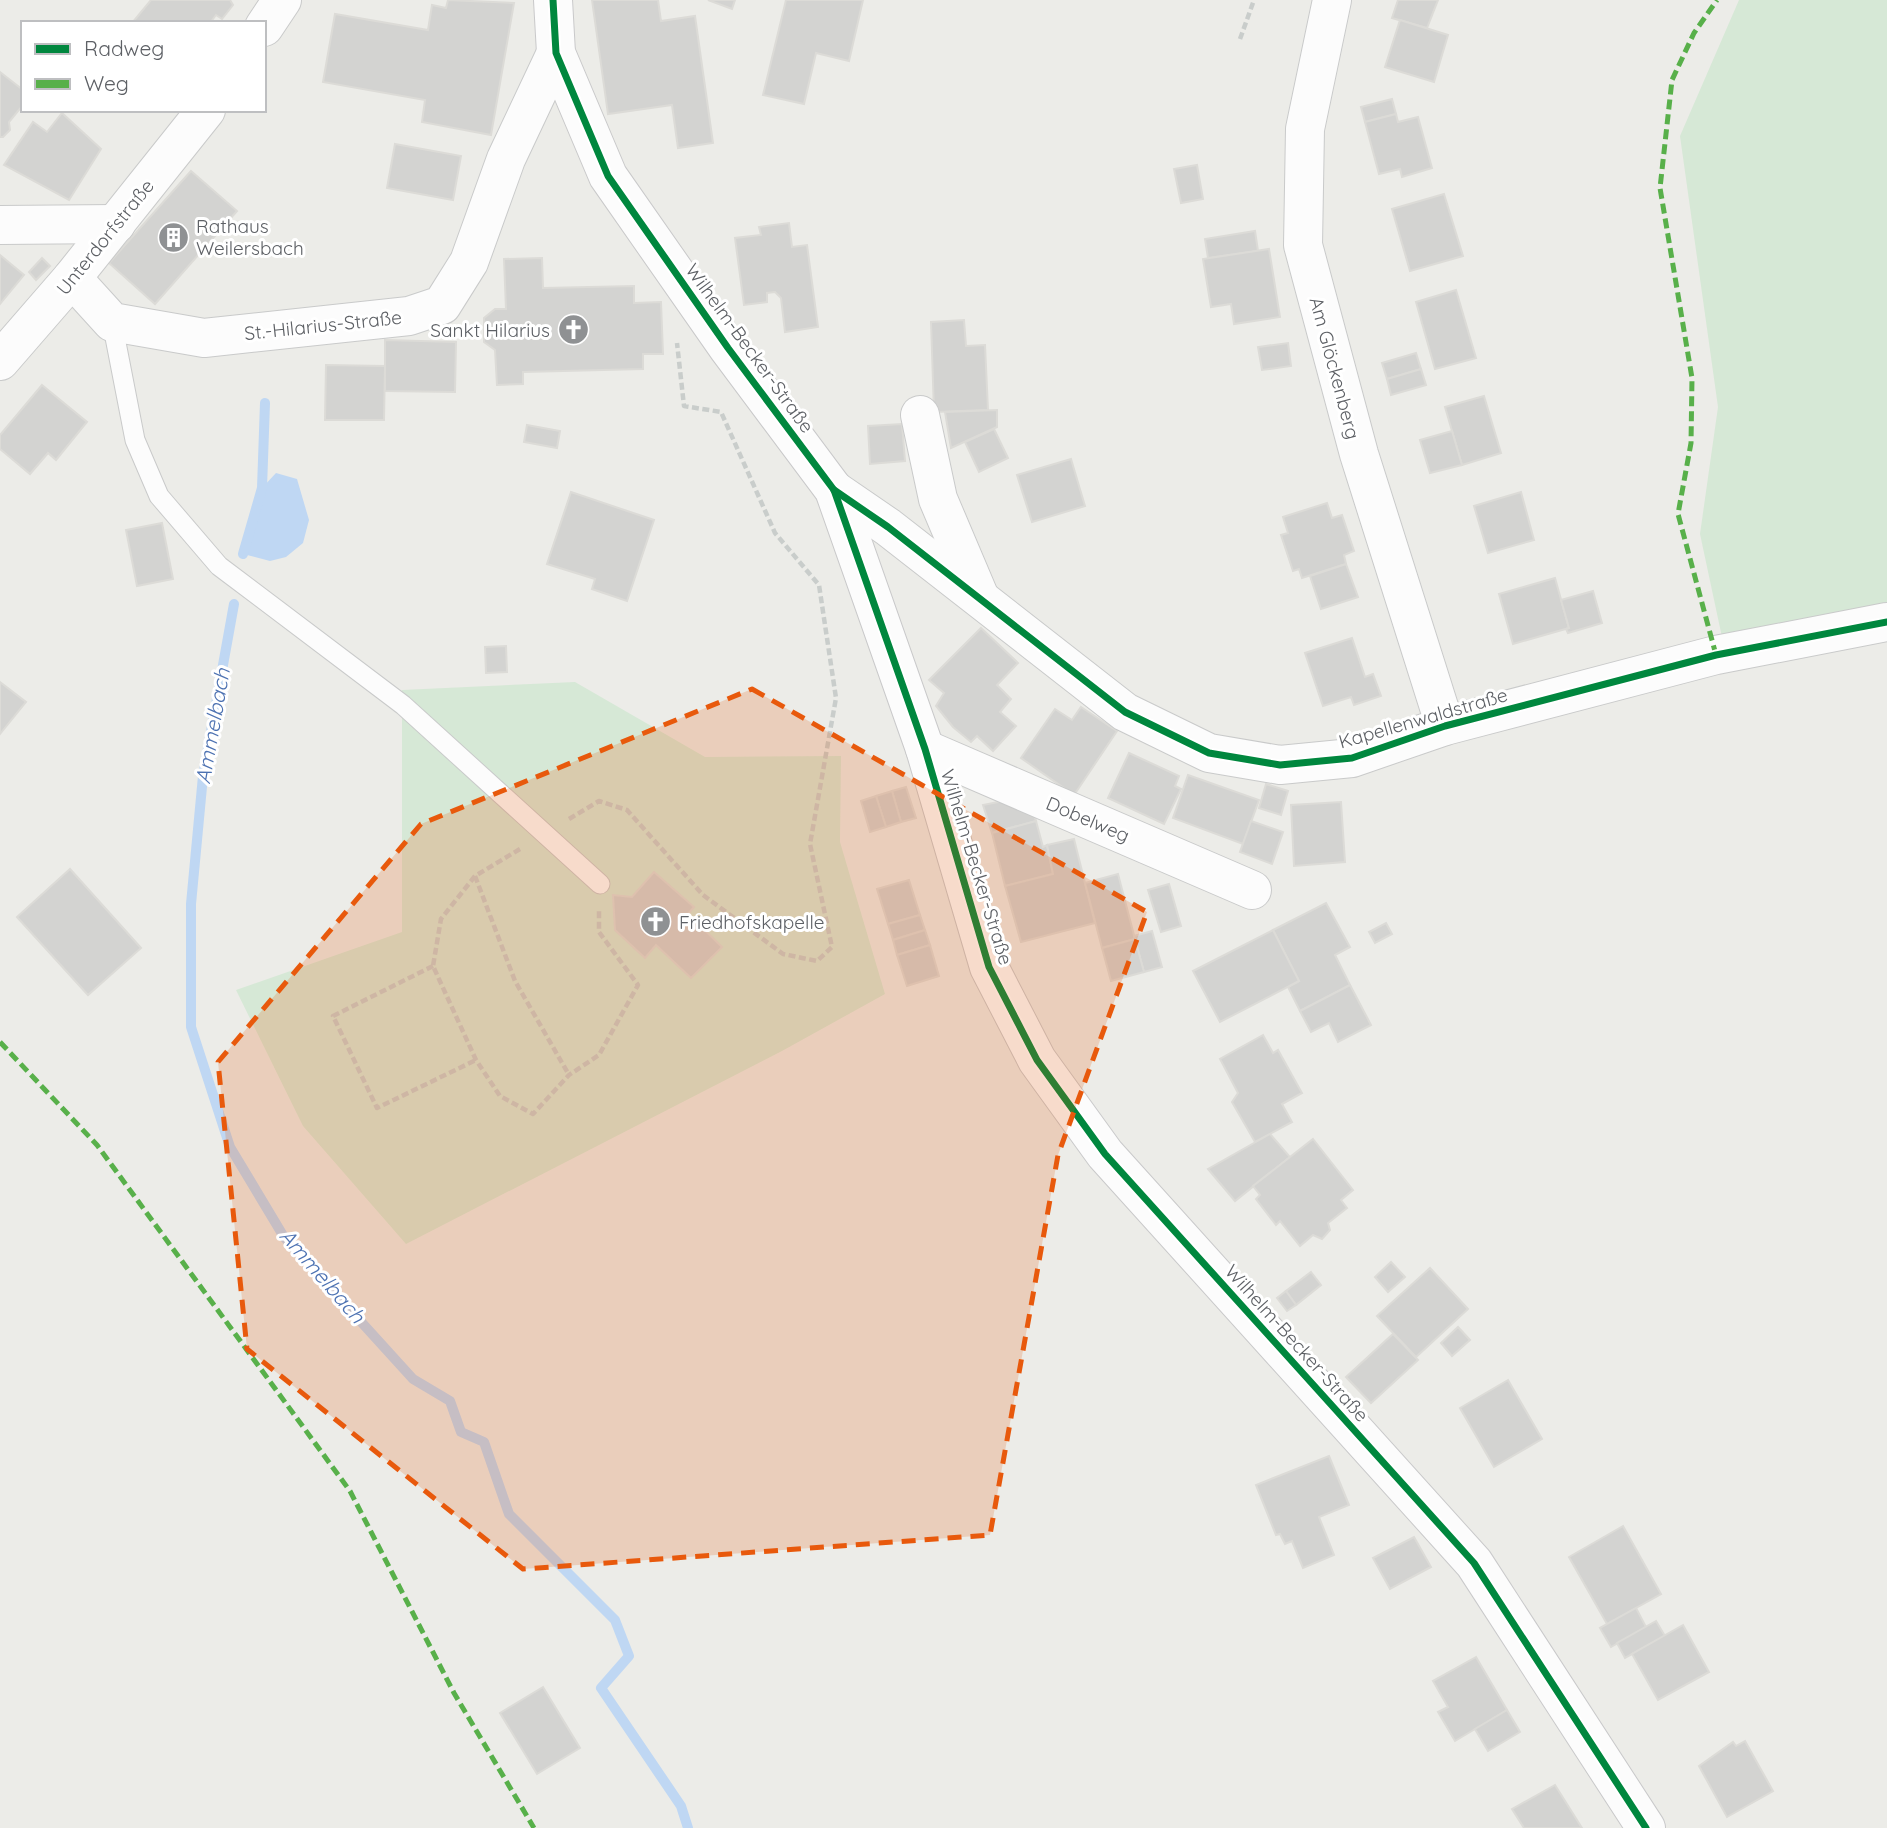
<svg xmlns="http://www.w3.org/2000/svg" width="1887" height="1828" viewBox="0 0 1887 1828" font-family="Quicksand,sans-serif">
	<rect width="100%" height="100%" fill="#ecece8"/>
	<g fill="#d6e8d6">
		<path d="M1739 0H1887V638L1729 670 1700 534 1718 407 1680 136Z"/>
		<path d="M575 682 705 757 841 756 840 842 885 994 782 1051 406 1244 303 1126 236 990 402 932V690Z"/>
	</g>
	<path fill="#bfd7f3" d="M276 473 297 479 309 520 303 543 286 557 270 561 243 554 262 488Z"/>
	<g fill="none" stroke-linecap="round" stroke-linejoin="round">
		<g stroke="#bfd7f3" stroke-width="10">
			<path d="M243 554 262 488 265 403"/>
			<path d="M234 604 203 776 191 904V1027L230 1147 284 1237 413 1379 450 1401 461 1432 484 1442 509 1514 615 1620 629 1656 601 1688 681 1806 688 1828"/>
		</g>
	</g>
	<g fill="#d3d3d1" stroke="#dcdbd7" stroke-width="2">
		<path d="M151 0H230L233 5 222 19 216 15 210 23H132Z"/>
		<path d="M448 0 514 3 491 135 422 122 425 100 323 82 335 14 428 30 432 5 446 8Z"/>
		<path d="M592 0H658L661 21 695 16 713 143 678 148 672 105 608 114Z"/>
		<path d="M708 0H735L732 9Z"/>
		<path d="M786 0H863L849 61 816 53 804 104 763 95Z"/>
		<path d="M1398 0H1438L1427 28 1392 18Z"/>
		<path d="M1400 20 1448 35 1434 82 1385 67Z"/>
		<path d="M0 72 23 90V105L9 122 10 130 3 137H0Z"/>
		<path d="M1392 99 1396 114 1365 122 1361 107Z"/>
		<path d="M62 113 101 149 69 200 4 165 33 122 47 132Z"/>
		<path d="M1396 114 1398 122 1418 117 1432 168 1402 177 1400 169 1379 174 1365 122Z"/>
		<path d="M395 144 461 156 453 200 387 188Z"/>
		<path d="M1197 165 1203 199 1181 203 1174 169Z"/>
		<path d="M191 171 237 211 155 304 109 263Z"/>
		<path d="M1444 194 1463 256 1410 271 1392 209Z"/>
		<path d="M789 223 792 247 807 245 818 327 785 332 781 298 775 292 767 293V302L744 305 735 238 761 235 759 227Z"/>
		<path d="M1255 231 1258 251 1208 258 1205 239Z"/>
		<path d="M1269 249 1280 317 1234 324 1231 304 1211 307 1203 259Z"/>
		<path d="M0 255 24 275 0 304Z"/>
		<path d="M42 258 50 266 36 280 29 272Z"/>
		<path d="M542 258 543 288 634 286V303L661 302 663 354H643V369L523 372V384L497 385 495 350 484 342V318L495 309H506L504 259Z"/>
		<path d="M1456 290 1476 358 1435 369 1416 302Z"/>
		<path d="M964 320 966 346 985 345 988 410 934 412 931 322Z"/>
		<path d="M385 340 456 342 455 392 385 391Z"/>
		<path d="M1288 343 1291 366 1262 370 1258 347Z"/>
		<path d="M1416 353 1421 369 1387 379 1382 363Z"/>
		<path d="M326 365 385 366 384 420H325Z"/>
		<path d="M1421 369 1426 385 1391 395 1387 379Z"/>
		<path d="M42 385 87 422 56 460 48 453 30 474 0 449V435Z"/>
		<path d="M1484 396 1501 453 1462 465 1445 407Z"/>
		<path d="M997 410V427L951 448 945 412Z"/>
		<path d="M902 424 905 461 870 464 868 426Z"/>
		<path d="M527 425 560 431 557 448 524 442Z"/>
		<path d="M994 429 1008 458 979 472 965 442Z"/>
		<path d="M1452 431 1462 465 1430 473 1420 440Z"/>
		<path d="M1071 459 1085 506 1032 522 1017 475Z"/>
		<path d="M571 492 654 520 627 601 592 589 595 579 547 564Z"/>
		<path d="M1521 492 1534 540 1488 553 1474 506Z"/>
		<path d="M1327 503 1332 518 1342 515 1354 551 1344 555 1346 564 1302 578 1299 569 1293 571 1281 535 1288 533 1283 517Z"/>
		<path d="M162 523 173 579 137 586 126 530Z"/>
		<path d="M1346 564 1358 597 1321 609 1310 576Z"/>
		<path d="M1555 578 1569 628 1513 644 1499 594Z"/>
		<path d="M1593 591 1602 623 1568 633 1566 629 1569 628 1561 600Z"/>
		<path d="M981 628 1018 663 997 685 1011 699 1000 712 1016 726 993 751 977 736 971 742 953 727 936 706 944 693 929 680Z"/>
		<path d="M1352 638 1365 677 1373 674 1381 696 1354 705 1351 697 1323 706 1305 653Z"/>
		<path d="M506 646 507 672 486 673 485 647Z"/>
		<path d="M0 682 26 702 0 734Z"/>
		<path d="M1081 707 1117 731 1074 795 1021 758 1055 709 1072 720Z"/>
		<path d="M1129 753 1179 776 1175 786 1181 789 1164 824 1108 798Z"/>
		<path d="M1188 775 1259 800 1243 844 1173 818Z"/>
		<path d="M1266 784 1288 791 1281 815 1259 808Z"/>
		<path d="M906 787 916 818 901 822 892 791Z"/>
		<path d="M892 791 901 822 886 827 876 796Z"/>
		<path d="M876 796 886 827 870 832 861 801Z"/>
		<path d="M1003 801 1034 814 1036 821 992 833 983 805Z"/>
		<path d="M1341 802 1345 862 1294 866 1291 805Z"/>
		<path d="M1036 821 1043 847 1047 845 1053 874 1005 886 992 833Z"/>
		<path d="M1251 821 1283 832 1272 864 1240 852Z"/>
		<path d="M1074 839 1095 923 1021 942 1005 886 1053 874 1047 845Z"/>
		<path d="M70 869 141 948 88 995 17 917Z"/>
		<path d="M654 872 694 907 688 914 722 947 691 978 656 945 645 958 615 930 613 895 632 897Z"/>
		<path d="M1118 874 1135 939 1102 948 1085 883Z"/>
		<path d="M909 880 920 915 888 924 877 889Z"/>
		<path d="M1169 884 1181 926 1161 932 1148 890Z"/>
		<path d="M1326 903 1350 947 1335 955 1350 985 1300 1011 1288 987 1299 981 1273 930Z"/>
		<path d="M920 915 925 930 893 940 888 924Z"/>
		<path d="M1386 923 1392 934 1375 943 1369 932Z"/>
		<path d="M925 930 930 945 897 955 893 940Z"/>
		<path d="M1273 930 1299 981 1220 1022 1193 971Z"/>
		<path d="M1152 931 1162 967 1144 972 1134 936Z"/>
		<path d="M1135 939 1144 972 1111 981 1102 948Z"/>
		<path d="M930 945 939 976 907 986 897 955Z"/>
		<path d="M1350 985 1371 1025 1338 1042 1329 1023 1311 1032 1300 1011Z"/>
		<path d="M1263 1035 1273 1053 1278 1050 1302 1093 1282 1104 1292 1122 1255 1142 1232 1102 1238 1093 1220 1059Z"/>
		<path d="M1270 1134 1290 1157 1235 1201 1208 1169Z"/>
		<path d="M1313 1139 1353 1190 1341 1200 1347 1208 1328 1223 1330 1230 1322 1239 1313 1235 1300 1246 1280 1221 1276 1225 1256 1199 1260 1195 1253 1186Z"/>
		<path d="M1391 1262 1405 1277 1388 1292 1375 1277Z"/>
		<path d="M1430 1268 1468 1309 1416 1357 1377 1316Z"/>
		<path d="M1311 1272 1321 1285 1296 1305 1286 1291Z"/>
		<path d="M1286 1291 1296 1305 1287 1311 1277 1298Z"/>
		<path d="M1458 1327 1470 1340 1452 1356 1441 1343Z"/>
		<path d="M1393 1334 1418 1360 1371 1403 1346 1377Z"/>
		<path d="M1508 1380 1542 1439 1494 1467 1460 1408Z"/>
		<path d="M1329 1456 1349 1505 1319 1517 1334 1555 1303 1568 1292 1541 1285 1544 1280 1534 1276 1535 1256 1485Z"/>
		<path d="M1623 1526 1661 1594 1607 1624 1569 1557Z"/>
		<path d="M1414 1537 1431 1567 1390 1589 1373 1558Z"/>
		<path d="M1636 1608 1646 1627 1611 1647 1600 1628Z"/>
		<path d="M1656 1621 1665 1636 1625 1658 1617 1643Z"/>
		<path d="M1683 1625 1709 1672 1658 1700 1632 1654Z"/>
		<path d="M1476 1657 1507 1710 1455 1741 1438 1712 1448 1707 1433 1681Z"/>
		<path d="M543 1687 580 1748 537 1774 500 1713Z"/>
		<path d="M1507 1710 1520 1732 1488 1751 1475 1729Z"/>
		<path d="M1745 1741 1773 1791 1727 1817 1699 1766 1733 1742 1736 1746Z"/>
		<path d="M1555 1785 1582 1828H1524L1512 1809Z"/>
	</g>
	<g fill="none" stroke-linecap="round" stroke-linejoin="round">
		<defs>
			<path id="lane" d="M112 322 135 440 159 496 219 566 403 705 600 884"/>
			<g id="street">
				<path d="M1332 0 1305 129 1303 245 1359 454 1445 726"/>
				<path d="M264 27 282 0"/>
				<path d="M0 225 116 224"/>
				<path d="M72 278 112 322 204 338 409 316 442 305 469 262 506 159 556 53"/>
				<path d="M0 361 72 278 206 110"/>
				<path d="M920 415 938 499 980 598"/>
				<path d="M834 490 888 527 1125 712 1209 753 1280 765 1352 758 1445 726 1716 655 1887 622"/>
				<path d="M925 749 1252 890"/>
			</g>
			<path id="secondary" d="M553 0 556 53 608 176 728 348 834 490 925 749 989 967 1037 1060 1105 1154 1474 1563 1646 1828"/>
		</defs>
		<use href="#lane" stroke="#c9caca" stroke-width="21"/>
		<use href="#street" stroke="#c9caca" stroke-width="40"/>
		<use href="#secondary" stroke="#c9c9ca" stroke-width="40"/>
		<g stroke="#c9cdcb" stroke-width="4.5" stroke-dasharray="7 3.5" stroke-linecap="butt">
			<path d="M1240 39 1254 0"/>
			<path d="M569 819 599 801 627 810 703 895 783 954 817 961 832 947 810 844 836 698 819 585 775 533 721 412 684 406 677 343"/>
			<path d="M520 849 475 876 441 919 433 966 476 1060 500 1096 533 1114 569 1075 599 1055 638 985 599 932V909"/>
			<path d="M475 876 515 981 569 1075"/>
			<path d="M433 966 333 1016 377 1108 476 1060"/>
		</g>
		<use href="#lane" stroke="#fcfcfc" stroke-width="19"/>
		<use href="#street" stroke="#fcfcfc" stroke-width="38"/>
		<use href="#secondary" stroke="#fcfcfc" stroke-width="38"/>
		<g stroke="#58b04a" stroke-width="5" stroke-dasharray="10 5" stroke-linecap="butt">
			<path d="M1716 655 1678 514 1691 443 1692 378 1660 188 1672 80 1694 33 1717 0"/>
			<path d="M0 1042 97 1145 350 1491 454 1693 534 1828"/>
		</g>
		<defs>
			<g id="cycleway">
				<path d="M553 0 556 53 608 176 728 348 834 490 925 749 989 967 1037 1060 1105 1154 1474 1563 1646 1828"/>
				<path d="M834 490 888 527 1125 712 1209 753 1280 765 1352 758 1445 726 1716 655 1887 622"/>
			</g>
		</defs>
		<use href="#cycleway" stroke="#fff" stroke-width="11"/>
		<use href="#cycleway" stroke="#00873e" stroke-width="7"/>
	</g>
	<path fill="#e8590c" fill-opacity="0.2" stroke="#e8590c" stroke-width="5" stroke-dasharray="14 9" stroke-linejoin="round" d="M752 689 1147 912 1058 1155 990 1535 523 1569 247 1349 218 1062 421 824Z"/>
	<defs>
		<symbol id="building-disc" viewBox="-11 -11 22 22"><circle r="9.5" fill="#8f9193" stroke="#fff"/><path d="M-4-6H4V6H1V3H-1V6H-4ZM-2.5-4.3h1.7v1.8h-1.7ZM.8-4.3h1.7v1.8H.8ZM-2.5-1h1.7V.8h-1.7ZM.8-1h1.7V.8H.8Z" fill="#fff"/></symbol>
		<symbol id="church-disc" viewBox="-11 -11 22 22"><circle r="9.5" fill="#8f9193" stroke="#fff"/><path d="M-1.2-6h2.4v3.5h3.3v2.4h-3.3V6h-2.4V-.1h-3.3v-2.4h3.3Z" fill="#fff"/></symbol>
	</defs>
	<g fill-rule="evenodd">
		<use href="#building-disc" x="156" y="220" width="35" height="35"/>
		<use href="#church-disc" x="556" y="312" width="35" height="35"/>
		<use href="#church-disc" x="638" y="904" width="35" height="35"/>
	</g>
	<g text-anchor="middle" stroke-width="6" stroke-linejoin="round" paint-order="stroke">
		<g font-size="19" fill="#5d6065" stroke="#fff" text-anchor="start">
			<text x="196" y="233">Rathaus<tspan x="196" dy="22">Weilersbach</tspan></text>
			<text x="550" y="337" text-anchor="end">Sankt Hilarius</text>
			<text x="679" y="929">Friedhofskapelle</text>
		</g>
		<g font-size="19" fill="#5d6065" stroke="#fff">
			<text transform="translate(105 237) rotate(-51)" y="7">Unterdorfstraße</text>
			<text transform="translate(323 325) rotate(-6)" y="7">St.-Hilarius-Straße</text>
			<text transform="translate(750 348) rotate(54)" y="7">Wilhelm-Becker-Straße</text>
			<text transform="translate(1335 368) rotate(75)" y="7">Am Glöckenberg</text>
			<text transform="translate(1423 718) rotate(-16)" y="7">Kapellenwaldstraße</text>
			<text transform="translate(1088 819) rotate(23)" y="7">Dobelweg</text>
			<text transform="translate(977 867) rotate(73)" y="7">Wilhelm-Becker-Straße</text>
			<text transform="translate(1297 1343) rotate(48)" y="7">Wilhelm-Becker-Straße</text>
		</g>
		<g font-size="21" font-style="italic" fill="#4d72b2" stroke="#fff">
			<text transform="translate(213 726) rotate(-80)" y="7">Ammelbach</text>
			<text transform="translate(322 1276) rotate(49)" y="7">Ammelbach</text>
		</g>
	</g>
	<rect x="21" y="21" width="245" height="91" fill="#ffffff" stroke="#bebfc1" stroke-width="2"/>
	<rect x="35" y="44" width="35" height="10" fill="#00873e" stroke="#bebfc1" stroke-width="2"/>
	<text x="84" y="56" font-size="21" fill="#5d6065">Radweg</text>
	<rect x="35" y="79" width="35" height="10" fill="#58b04a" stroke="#bebfc1" stroke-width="2"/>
	<text x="84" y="91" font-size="21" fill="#5d6065">Weg</text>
</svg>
